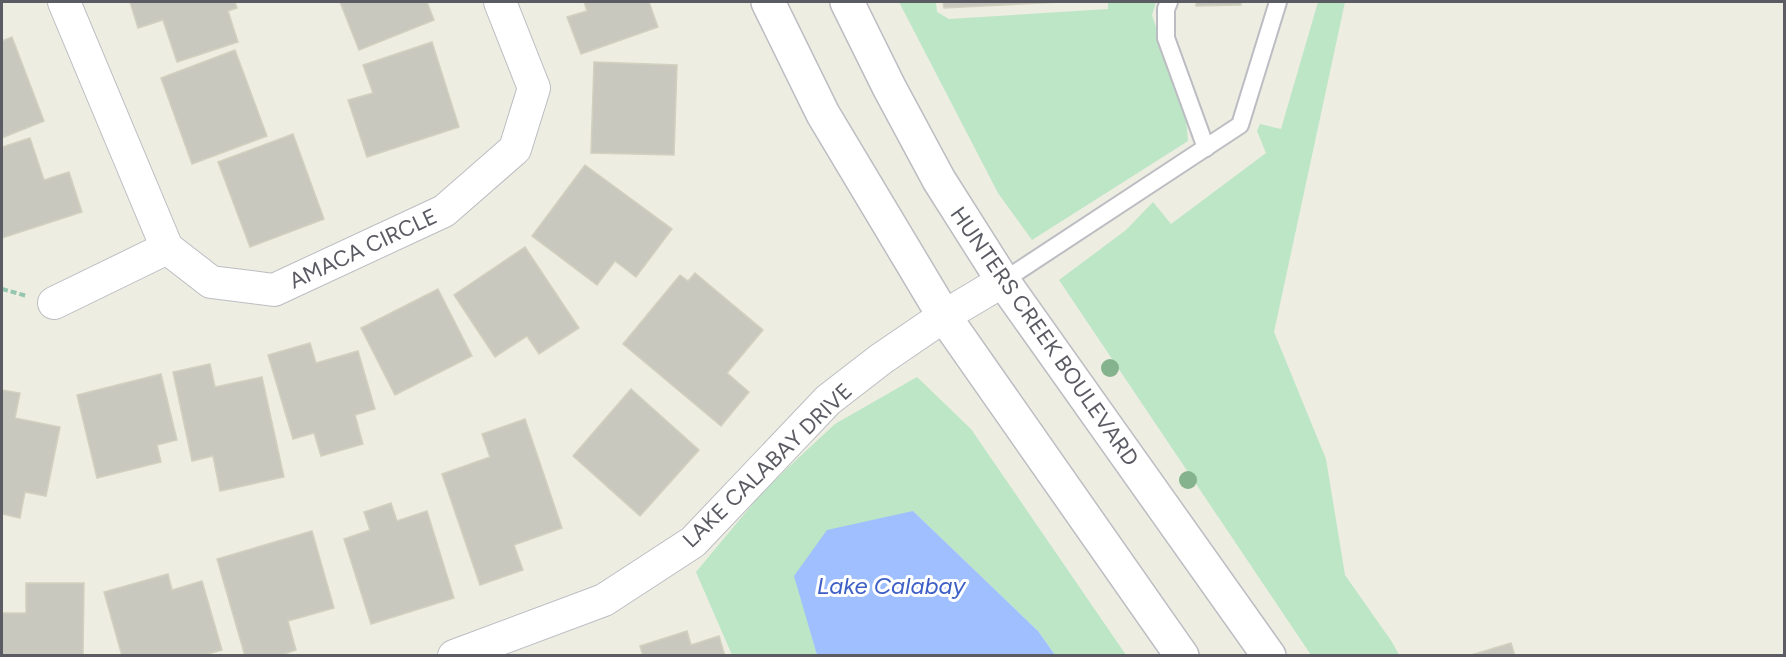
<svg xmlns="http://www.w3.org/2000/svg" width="1786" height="657" viewBox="0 0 1786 657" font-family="Figtree,sans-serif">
	<rect width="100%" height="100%" fill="#edede1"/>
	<g fill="#bce6c6">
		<path d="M899 2H936L937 12 949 19 1108 9V2H1156L1152 15 1186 119 1188 141 1032 240 998 193Z"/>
		<path d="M1318 2H1345L1274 332 1326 459 1345 575 1392 642 1399 655H1311L1059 280 1126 230 1153 202 1171 224 1266 153 1257 131 1260 124 1281 129Z"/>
		<path d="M917 377 971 429 1126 655H1055L1038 631 913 511 795 576 817 655H732L696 572 766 488 835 424Z"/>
	</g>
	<path fill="#9fbfff" d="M913 511 1038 631 1055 655H817L794 576 827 530Z"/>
	<g fill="#c8c8be" stroke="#d2d1bf" stroke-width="1.5">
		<path d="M130 2H235L237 8 228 11 238 42 177 62 163 20 138 28Z"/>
		<path d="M340 2H427L434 20 359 50Z"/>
		<path d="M584 2H649L658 27 581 54 567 17 587 11Z"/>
		<path d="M943 2H1060L944 8Z"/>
		<path d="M1196 2H1241V5L1196 6Z"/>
		<path d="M12 37 44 121 2 138V41Z"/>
		<path d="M432 42 459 127 367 157 348 100 373 93 363 65Z"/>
		<path d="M235 50 267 136 192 164 161 78Z"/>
		<path d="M594 62 677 65 674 155 591 153Z"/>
		<path d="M293 134 324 219 250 247 218 162Z"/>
		<path d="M30 138 44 180 69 172 82 212 2 238V147Z"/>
		<path d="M585 165 672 229 636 277 615 261 597 285 532 236Z"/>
		<path d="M525 247 579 328 539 354 527 336 495 357 454 295Z"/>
		<path d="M695 273 763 330 727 373 749 392 721 426 623 344 680 275 688 281Z"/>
		<path d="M438 289 472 356 395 395 361 328Z"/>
		<path d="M310 343 316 363 358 351 375 409 355 415 363 444 321 456 314 433 293 439 268 355Z"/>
		<path d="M210 364 215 387 262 377 284 477 220 491 213 456 192 461 173 372Z"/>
		<path d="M161 374 177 440 157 445 161 462 97 478 77 395Z"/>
		<path d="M631 389 699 450 640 516 573 456Z"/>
		<path d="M2 390 20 393 15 418 60 427 46 496 25 492 20 518 2 514Z"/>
		<path d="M525 419 562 528 514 545 523 570 480 585 442 474 490 457 482 434Z"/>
		<path d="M391 503 397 521 427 511 454 598 371 624 344 539 370 530 364 512Z"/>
		<path d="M312 531 334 608 288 621 296 650 278 656H245L217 559Z"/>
		<path d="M168 574 172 590 202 581 222 650 201 656H122L104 592Z"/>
		<path d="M26 583H84L83 656H2V613H26Z"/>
		<path d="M687 631 691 645 719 636 725 656H643L640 646Z"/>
		<path d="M1511 643 1515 656H1468Z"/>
	</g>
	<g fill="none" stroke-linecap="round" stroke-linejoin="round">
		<defs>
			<g id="service">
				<path d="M1169 2 1166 9V38L1206 148"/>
				<path d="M1003 281 1240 125 1278 2"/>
			</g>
			<g id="minor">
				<path d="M64 2 167 248 211 282 274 290 444 211 515 149 534 88 500 2"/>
				<path d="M54 303 167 248"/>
				<path d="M454 656 604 600 693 542 828 400 881 359 944 316 1003 281"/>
			</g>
			<g id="tertiary">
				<path d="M768 2 823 114 944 316 1182 656"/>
				<path d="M847 2 889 87 939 180 1003 281 1269 656"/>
			</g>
		</defs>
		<use href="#service" stroke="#bcbdc3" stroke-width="20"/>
		<use href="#minor" stroke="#bcbdc3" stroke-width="34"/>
		<use href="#tertiary" stroke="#bcbdc3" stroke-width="36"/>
		<path stroke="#95c6af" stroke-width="4" stroke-dasharray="6 3" stroke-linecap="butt" d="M2 289 27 296"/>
		<use href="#service" stroke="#fff" stroke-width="16"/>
		<use href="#minor" stroke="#fff" stroke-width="32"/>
		<use href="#tertiary" stroke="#fff" stroke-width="33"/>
	</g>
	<g fill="#85b38d">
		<circle cx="1110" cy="368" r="9"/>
		<circle cx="1188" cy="480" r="9"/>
	</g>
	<g text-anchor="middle" stroke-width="6" stroke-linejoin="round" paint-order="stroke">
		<g font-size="22" fill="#5a5b63" stroke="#fff">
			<text transform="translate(363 248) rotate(-25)" y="8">AMACA CIRCLE</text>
			<text transform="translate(1045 336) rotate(55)" y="8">HUNTERS CREEK BOULEVARD</text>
			<text transform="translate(767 465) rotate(-44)" y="8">LAKE CALABAY DRIVE</text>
		</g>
		<g font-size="24" font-style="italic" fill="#3e60c6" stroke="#fff">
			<text x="891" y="594">Lake Calabay</text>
		</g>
	</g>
	<rect width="1786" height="657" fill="none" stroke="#5a5b63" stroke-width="6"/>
</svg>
